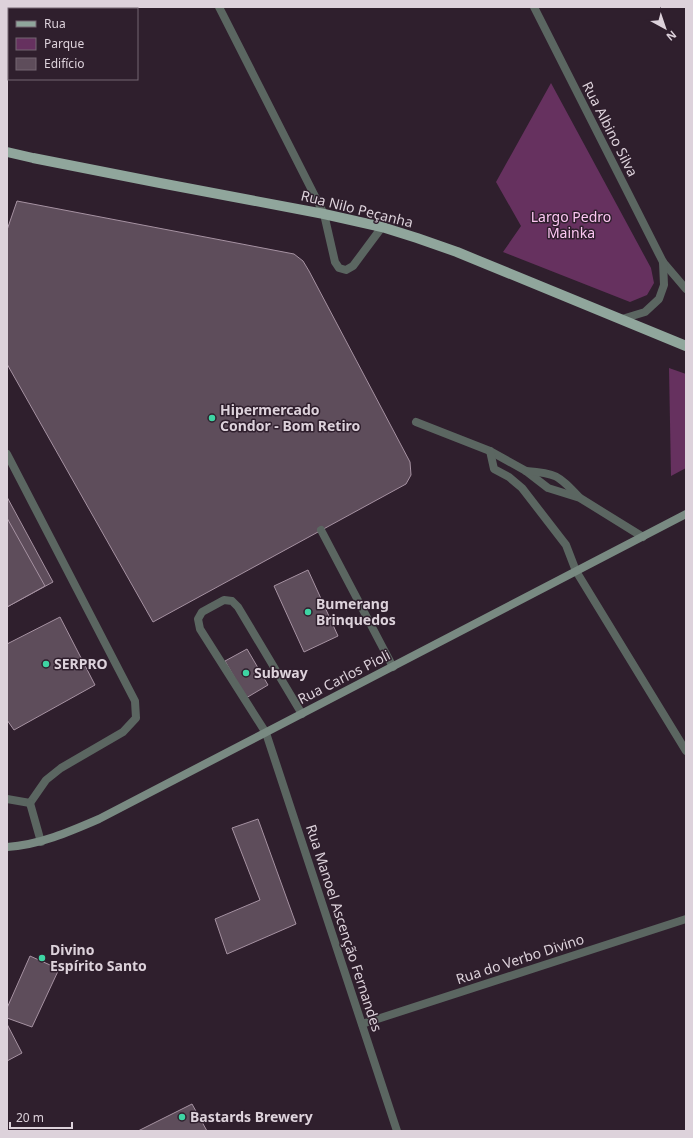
<svg xmlns="http://www.w3.org/2000/svg" width="693" height="1138" viewBox="0 0 693 1138" font-family="'Noto Sans',sans-serif">
	<rect width="100%" height="100%" fill="#2f1f2d"/>
	<g fill="#66315f">
		<path d="M551 83 651 268 654 283 647 295 630 302 503 252 521 226 496 182Z"/>
		<path d="M669 368 686 374V468L671 476Z"/>
	</g>
	<g fill="#5e4d5b" stroke="#a692a2">
		<path d="M17 201 294 254 303 261 309 271 410 462 411 475 406 484 153 622 7 364V230Z"/>
		<path d="M7 497 53 582 7 607Z"/>
		<path d="M7 518 45 586 7 607Z"/>
		<path d="M308 570 338 636 304 652 274 586Z"/>
		<path d="M60 617 95 685 14 730 7 720V644Z"/>
		<path d="M247 649 268 685 246 698 225 661Z"/>
		<path d="M258 819 296 924 227 954 215 919 260 900 232 828Z"/>
		<path d="M30 956 59 969 32 1027 7 1018V1008Z"/>
		<path d="M7 1024 22 1053 7 1061Z"/>
		<path d="M192 1104 207 1131H138Z"/>
	</g>
	<g fill="none" stroke-linecap="round" stroke-linejoin="round">
		<g stroke="#5b6661" stroke-width="8">
			<path d="M324 214 335 262 339 268 346 270 353 266 382 227"/>
			<path d="M416 422 490 451 526 471 548 488 580 498 643 537"/>
			<path d="M490 451 494 469 509 477 522 488 566 545 576 571"/>
			<path d="M7 454 135 701 136 718 123 732 61 768 46 780 30 803"/>
			<path d="M526 471C556 473 558 475 579 497"/>
			<path d="M321 530 393 667"/>
			<path d="M266 733 200 629 198 619 202 612 224 600 232 601 238 607 302 714"/>
			<path d="M7 799 30 803"/>
			<path d="M30 803 41 842"/>
		</g>
		<g stroke="#5b6661" stroke-width="8">
			<path d="M219 7 324 214"/>
			<path d="M534 7 663 262 686 289"/>
			<path d="M622 319 645 312 659 299 664 285 663 262"/>
			<path d="M576 571 686 751"/>
			<path d="M266 733 397 1131"/>
			<path d="M362 1024 686 919"/>
		</g>
		<path stroke="#798a82" stroke-width="8" d="M7 847C39 845 69 832 99 819L686 514"/>
		<path stroke="#90a69c" stroke-width="10" d="M7 152 33 158 160 183 324 214 382 227 417 238 457 252 686 346"/>
	</g>
	<g fill="#3ed4a3" stroke="#2f1f2d" stroke-width="1.5">
		<circle cx="212" cy="418" r="4"/>
		<circle cx="308" cy="612" r="4"/>
		<circle cx="46" cy="664" r="4"/>
		<circle cx="246" cy="673" r="4"/>
		<circle cx="42" cy="958" r="4"/>
		<circle cx="182" cy="1117" r="4"/>
	</g>
	<g text-anchor="middle" stroke-width="3" stroke-linejoin="round" paint-order="stroke">
		<g font-size="14" fill="#ddd2db" stroke="#2f1f2d">
			<text transform="translate(610 129) rotate(63)" y="5">Rua Albino Silva</text>
			<text transform="translate(357 209) rotate(14)" y="5">Rua Nilo Peçanha</text>
			<text transform="translate(344 677) rotate(-27)" y="5">Rua Carlos Pioli</text>
			<text transform="translate(344 928) rotate(72)" y="5">Rua Manoel Ascenção Fernandes</text>
			<text transform="translate(520 959) rotate(-18)" y="5">Rua do Verbo Divino</text>
		</g>
		<g font-size="14" fill="#fcc7f2" stroke="#2f1f2d">
			<text x="571" y="222">Largo Pedro<tspan x="571" dy="16">Mainka</tspan></text>
		</g>
		<g font-size="14" font-weight="bold" fill="#ddd2db" stroke="#2f1f2d" text-anchor="start">
			<text x="220" y="415">Hipermercado<tspan x="220" dy="16">Condor - Bom Retiro</tspan></text>
			<text x="316" y="609">Bumerang<tspan x="316" dy="16">Brinquedos</tspan></text>
			<text x="54" y="669">SERPRO</text>
			<text x="254" y="678">Subway</text>
			<text x="50" y="955">Divino<tspan x="50" dy="16">Espírito Santo</tspan></text>
			<text x="190" y="1122">Bastards Brewery</text>
		</g>
	</g>
	<rect width="693" height="1138" fill="none" stroke="#ddd2db" stroke-width="16"/>
	<rect x="8" y="8" width="130" height="72" fill="#2f1f2d" stroke="#756773"/>
	<rect x="16" y="21" width="20" height="6" fill="#90a69c" stroke="#756773"/>
	<text x="44" y="28" font-size="12" fill="#ddd2db">Rua</text>
	<rect x="16" y="38" width="20" height="12" fill="#66315f" stroke="#756773"/>
	<text x="44" y="48" font-size="12" fill="#ddd2db">Parque</text>
	<rect x="16" y="58" width="20" height="12" fill="#5e4d5b" stroke="#756773"/>
	<text x="44" y="68" font-size="12" fill="#ddd2db">Edifício</text>
	<g transform="translate(665 28) rotate(140)" stroke="#2f1f2d" stroke-width="3" paint-order="stroke">
	<path d="M0-3L7 15L0 10L-7 15Z" fill="#ddd2db"/>
	<text y="-6" font-size="11" font-weight="bold" text-anchor="middle" fill="#ddd2db">N</text>
	</g>
	<path d="M10 1122v6h62v-6" fill="none" stroke="#ddd2db" stroke-width="2"/>
	<text x="16" y="1122" font-size="12" fill="#ddd2db" stroke="#2f1f2d" stroke-width="3" paint-order="stroke">20 m</text>
</svg>
